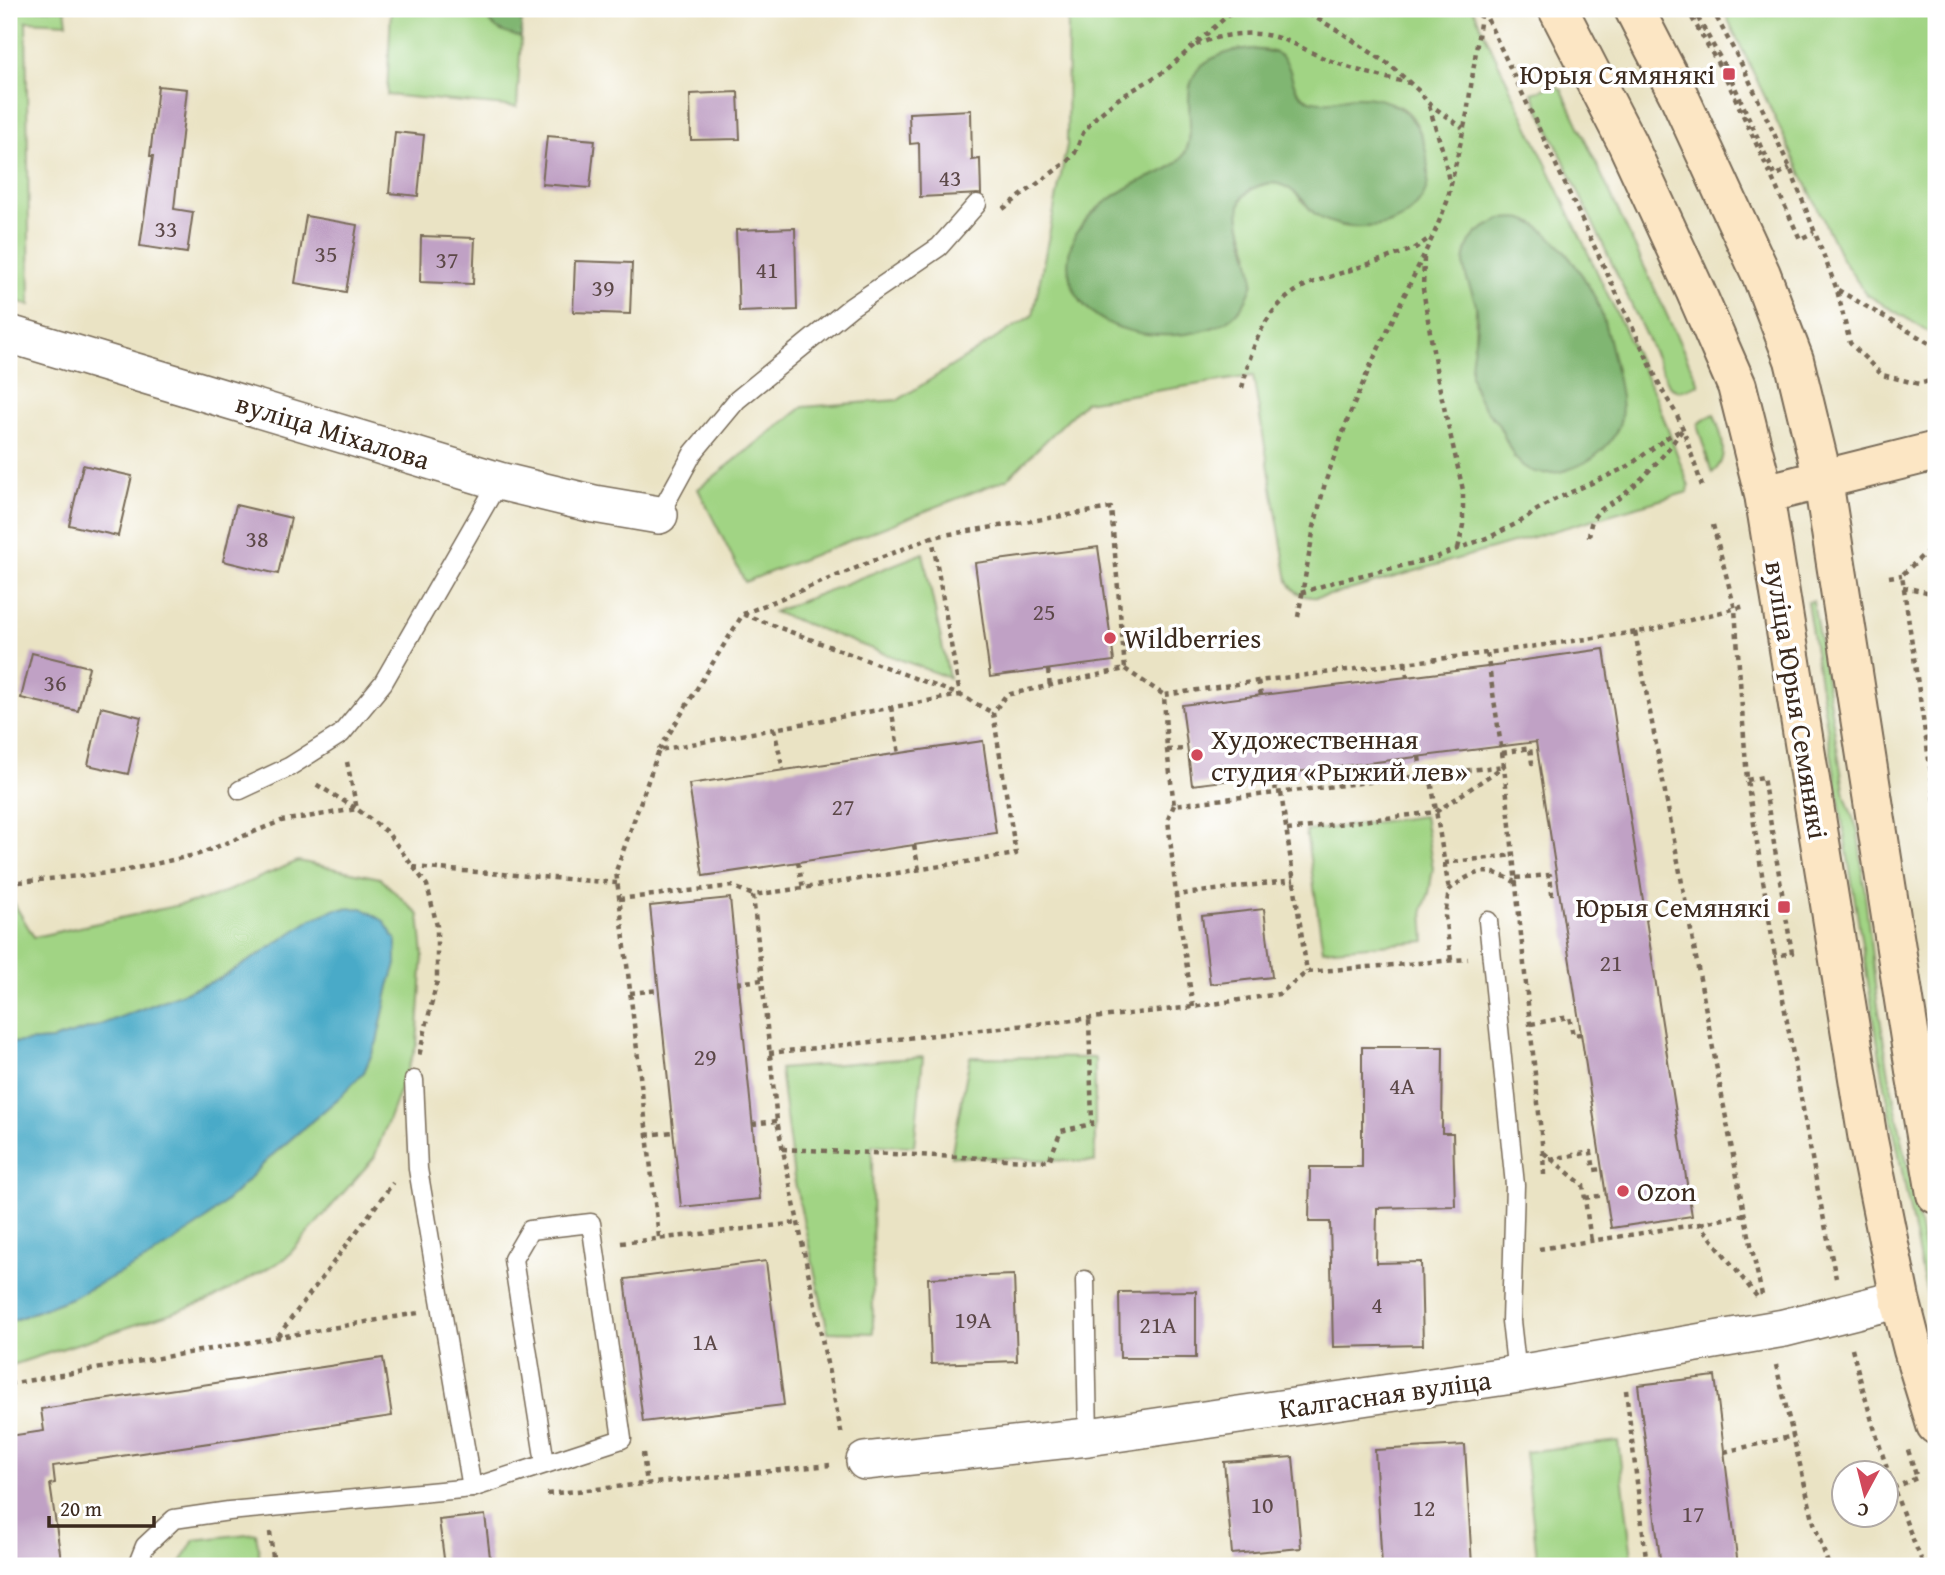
<svg xmlns="http://www.w3.org/2000/svg" width="1945" height="1575" viewBox="0 0 1945 1575" font-family="'Gentium Book Plus',serif">
	<rect width="100%" height="100%" fill="#fff"/>
	<filter id="ink" filterUnits="userSpaceOnUse"><feTurbulence type="fractalNoise" baseFrequency=".0143" numOctaves="2"/><feDisplacementMap in="SourceGraphic" scale="14" xChannelSelector="R" yChannelSelector="G"/><feConvolveMatrix kernelMatrix="1 2 1 2 8 2 1 2 1" color-interpolation-filters="sRGB"/></filter>
	<filter id="wash" filterUnits="userSpaceOnUse"><feTurbulence type="fractalNoise" baseFrequency=".00686" numOctaves="4" result="noise"/><feDisplacementMap in="SourceGraphic" scale="28" xChannelSelector="R" yChannelSelector="G"/><feGaussianBlur stdDeviation="1.57" result="paint"/><feColorMatrix in="noise" values="0 0 0 0 0 0 0 0 0 0 0 0 0 0 0 0 0 1.4 0 .05"/><feComposite in="paint" operator="in"/></filter>
	<g filter="url(#wash)">
		<rect width="100%" height="100%" fill="#eae3c4"/>
		<g fill="#a1d484" stroke="#6e7f51" stroke-width="2" fill-rule="evenodd">
			<path d="M9 9H65L67 23 26 21 30 305 9 299Z"/>
			<path d="M391 9H483C489 25 504 33 521 37L517 107 387 95Z"/>
			<path d="M1068 9H1473L1655 395 1689 486 1688 492 1350 590C1329 595 1301 607 1288 581L1253 376 1085 402 1007 479 745 582 698 489 803 407 898 400 1033 315 1067 145ZM1241 49C1251 50 1263 49 1273 52 1296 60 1286 88 1306 98 1321 107 1338 99 1353 97 1360 97 1368 100 1374 101 1381 102 1389 103 1396 105 1416 111 1424 140 1427 158L1380 226C1366 227 1349 229 1336 224 1329 221 1318 217 1312 211 1303 203 1297 192 1285 185 1277 181 1268 183 1259 186 1225 199 1243 229 1250 255L1189 333C1149 336 1109 333 1081 302L1092 213C1105 204 1119 194 1133 186 1152 174 1181 170 1188 145 1193 127 1188 105 1190 85ZM1502 219 1515 459 1499 425 1480 402 1474 388 1471 374 1475 343 1478 232Z"/>
			<path d="M1723 9H1936V336L1866 294 1842 259Z"/>
			<path d="M1555 85 1562 90 1699 384C1688 389 1676 396 1668 383L1532 93Z"/>
			<path d="M1714 414C1721 433 1731 459 1712 473L1698 428 1699 423Z"/>
			<path d="M923 553 949 678 774 612Z"/>
			<path d="M1813 601 1845 796 1858 832 1876 993 1889 1074 1936 1309V1331L1923 1277 1883 1075 1807 602Z"/>
			<path d="M1424 816 1433 868 1429 893 1423 909 1425 941 1323 950 1306 831Z"/>
			<path d="M298 861 380 878 419 915 423 955 417 1044 374 1158 286 1258 211 1300 9 1366V1322L71 1298 236 1192 270 1157 341 1096 364 1072 377 1042 389 986 396 964 262 953 219 979 95 1027 52 1040 9 1043V895L34 937 211 898Z"/>
			<path d="M923 1057 914 1146 872 1145 873 1333 828 1332 794 1178 780 1069Z"/>
			<path d="M970 1057 1095 1058V1162L951 1156Z"/>
			<path d="M1618 1441 1633 1566H1538L1525 1452Z"/>
			<path d="M256 1533 261 1566H179L194 1540Z"/>
		</g>
		<g fill="#80b672" stroke="#5e7048" stroke-width="2">
			<path d="M483 9H522L521 37C501 33 491 29 483 9Z"/>
			<path d="M1241 49C1252 50 1265 49 1275 53 1296 61 1287 88 1305 98 1322 107 1339 98 1356 97 1408 96 1429 130 1428 179 1428 195 1414 212 1400 219 1378 231 1332 230 1313 212 1309 209 1306 203 1302 199 1287 184 1272 178 1252 189 1223 204 1253 253 1253 279 1253 288 1248 297 1243 305 1237 314 1227 322 1217 326 1168 346 1080 336 1069 273 1066 255 1072 235 1085 221 1098 206 1118 193 1135 184 1152 175 1172 171 1184 155 1190 145 1190 133 1190 122 1186 74 1193 61 1241 49Z"/>
			<path d="M1502 219C1508 219 1517 217 1523 219 1551 227 1584 274 1596 300 1605 319 1609 340 1614 361 1617 374 1624 405 1621 418 1616 444 1591 463 1567 470 1553 474 1538 476 1526 468 1511 459 1507 438 1498 424 1492 415 1483 408 1479 399 1475 391 1472 382 1471 374 1470 351 1481 328 1476 305 1470 282 1457 270 1469 244 1475 231 1489 225 1502 219Z"/>
		</g>
		<path fill="#49aac8" stroke="#426a73" stroke-width="2" d="M362 908 384 921 396 940V964L389 986 377 1042 364 1072 341 1096 270 1157 236 1192 203 1222 146 1260 71 1298 9 1322V1043L52 1040 95 1027 219 979 262 953 312 919 336 909Z"/>
		<g id="blocks">
			<g fill="#c0a1c5">
				<path d="M158 86 187 89 174 209 193 212 187 253 140 246 153 156H150Z"/>
				<path d="M738 92 740 139 691 140 690 94Z"/>
				<path d="M971 110 972 160 980 159 981 194 920 197 919 143 910 144 909 113Z"/>
				<path d="M395 132 424 135 418 196 389 193Z"/>
				<path d="M547 136 595 140 590 188 542 184Z"/>
				<path d="M306 216 357 225 346 292 295 283Z"/>
				<path d="M795 228 797 310 739 312 736 230Z"/>
				<path d="M421 236 475 238 473 284 420 282Z"/>
				<path d="M575 261 632 263 630 314 573 312Z"/>
				<path d="M83 465 132 476 118 536 69 525Z"/>
				<path d="M236 505 291 518 278 574 223 561Z"/>
				<path d="M1098 547 1114 661 990 677 975 563Z"/>
				<path d="M1604 649 1692 1216 1611 1228 1536 742 1192 785 1182 705 1503 665V663Z"/>
				<path d="M32 653 89 667 78 711 21 698Z"/>
				<path d="M101 707 141 717 128 774 88 765Z"/>
				<path d="M983 741 996 833 703 876 689 784Z"/>
				<path d="M730 898 760 1199 681 1207 650 906Z"/>
				<path d="M1264 909 1272 977 1210 984 1202 916Z"/>
				<path d="M1362 1047H1443L1442 1133H1453L1455 1206 1377 1208 1376 1263 1421 1262 1423 1345 1333 1347 1330 1222H1309L1310 1167H1362Z"/>
				<path d="M766 1261 784 1405 643 1422 625 1279Z"/>
				<path d="M1014 1275 1017 1361 931 1364 928 1278Z"/>
				<path d="M1196 1291V1358H1120L1119 1292Z"/>
				<path d="M383 1358 392 1416 53 1466 55 1483 50 1484 62 1566H9V1436L44 1431 41 1409Z"/>
				<path d="M1715 1376 1738 1566H1661L1638 1385Z"/>
				<path d="M1465 1445 1472 1566H1382L1375 1450Z"/>
				<path d="M1293 1457 1301 1548 1232 1554 1224 1462Z"/>
				<path d="M485 1515 491 1566H445L439 1520Z"/>
			</g>
		</g>
	</g>
	<g filter="url(#ink)">
		<use href="#blocks" fill-opacity="0" stroke="#786b58" stroke-width="2"/>
		<g fill="none" stroke-linecap="round" stroke-linejoin="round">
			<defs>
				<g id="lane">
					<path d="M659 515 693 453 737 400 851 307 939 247 977 204"/>
					<path d="M240 790 289 767 341 734 383 683 499 481"/>
					<path d="M1488 921 1515 1185 1511 1321 1517 1374"/>
					<path d="M414 1080 418 1169 472 1488"/>
					<path d="M1085 1280 1088 1437"/>
					<path d="M137 1566 145 1546 174 1519 229 1511 472 1488 622 1439 591 1223 530 1230 513 1259 545 1463"/>
				</g>
				<g id="street">
					<path d="M9 334 499 481 594 504 659 515"/>
					<path d="M865 1461 1088 1437 1506 1376 1784 1328 1900 1299"/>
				</g>
				<g id="secondary">
					<path d="M1558 9 1627 143 1695 290 1737 386 1764 494 1868 1140 1900 1299 1913 1350 1936 1425"/>
					<path d="M1634 9 1679 96 1761 274 1794 360 1823 480 1916 1077 1936 1194"/>
					<path d="M1764 494 1936 451"/>
				</g>
			</defs>
			<use href="#lane" stroke="#786b58" stroke-width="21"/>
			<use href="#street" stroke="#786b58" stroke-width="40"/>
			<use href="#secondary" stroke="#786b58" stroke-width="42"/>
			<g stroke="#786b58" stroke-width="4.5" stroke-dasharray="5 5" stroke-linecap="butt">
				<path d="M1300 9 1339 31 1391 66 1419 91 1428 103 1463 128"/>
				<path d="M1687 9 1725 76 1800 239 1814 232"/>
				<path d="M1693 9 1729 74 1775 176 1790 168"/>
				<path d="M1712 9 1743 67 1790 168 1837 290 1850 343 1882 375 1919 384 1936 379"/>
				<path d="M1483 10 1663 392 1676 413 1683 429 1702 486"/>
				<path d="M1196 45C1220 34 1256 29 1281 39 1297 44 1311 53 1326 59 1353 70 1381 77 1410 83"/>
				<path d="M1429 106 1444 155 1449 182"/>
				<path d="M1003 209 1068 161 1075 153 1083 133 1096 117 1118 99 1165 71 1235 9"/>
				<path d="M1424 258 1423 289 1438 381 1463 490V525L1458 549"/>
				<path d="M1838 290 1936 347"/>
				<path d="M1242 388C1253 343 1264 306 1308 284L1414 249 1431 237"/>
				<path d="M1713 525 1735 609 1747 780 1775 956 1818 1191 1836 1278"/>
				<path d="M1589 537C1590 530 1590 522 1595 516 1601 507 1613 503 1622 496 1645 477 1665 455 1682 430"/>
				<path d="M1936 543 1902 575 1936 808"/>
				<path d="M1889 577 1902 575"/>
				<path d="M1903 587 1936 594"/>
				<path d="M1301 593 1337 581 1431 559 1492 536 1527 518 1535 511 1556 499 1627 467 1668 437 1683 429"/>
				<path d="M743 614 932 537"/>
				<path d="M1298 617 1314 527 1325 483 1349 416 1372 362 1434 234 1447 202 1467 114 1482 9"/>
				<path d="M1635 632 1741 1198 1762 1295"/>
				<path d="M1487 653 1258 681 1164 695 1167 750 1174 805 1504 766"/>
				<path d="M1405 663 1407 677"/>
				<path d="M1125 669 1164 695"/>
				<path d="M1048 670 1050 686"/>
				<path d="M1258 681 1261 695"/>
				<path d="M891 707 899 754"/>
				<path d="M774 729 783 769"/>
				<path d="M659 750 743 614 960 695 993 713"/>
				<path d="M1167 750 1187 749"/>
				<path d="M1502 753 1530 748 1532 763 1539 761"/>
				<path d="M1419 757 1422 776"/>
				<path d="M347 762 357 809 387 832 427 885 437 926V981L419 1056"/>
				<path d="M1430 774 1449 890"/>
				<path d="M1274 775 1276 793"/>
				<path d="M1747 780 1763 777 1792 953 1775 956"/>
				<path d="M1281 793 1307 972"/>
				<path d="M1174 805 1168 819 1176 895"/>
				<path d="M1287 830 1436 812 1504 766"/>
				<path d="M914 845 919 870"/>
				<path d="M798 862 803 888"/>
				<path d="M1444 863 1514 855"/>
				<path d="M413 867 617 883"/>
				<path d="M1516 878 1550 875 1552 894 1559 893"/>
				<path d="M9 883 119 872 199 854 281 821 357 809 314 783"/>
				<path d="M619 899 732 886 753 895"/>
				<path d="M1451 960 1445 916 1449 890C1472 871 1489 865 1516 883"/>
				<path d="M737 983 762 980"/>
				<path d="M630 993 659 990"/>
				<path d="M1193 1007 1176 895 1294 880"/>
				<path d="M1531 1024 1569 1017 1573 1035 1581 1034"/>
				<path d="M769 1053 1193 1007 1279 994 1307 972 1468 959"/>
				<path d="M752 1124 777 1121"/>
				<path d="M646 1135 673 1132"/>
				<path d="M782 1149 1049 1161 1061 1131 1092 1124 1089 1018"/>
				<path d="M1544 1153 1583 1185 1591 1241"/>
				<path d="M1550 1159 1591 1152 1594 1170 1602 1169"/>
				<path d="M1544 1175 1543 1153 1504 766 1487 653 1651 630 1745 606"/>
				<path d="M1585 1198 1606 1195"/>
				<path d="M1700 1224 1746 1214"/>
				<path d="M659 1237 616 871 659 750 960 695 932 537 1111 508 1125 669 1006 695 993 713 1016 854 803 888 753 895 777 1121 842 1436"/>
				<path d="M621 1243 797 1223"/>
				<path d="M1539 1249 1700 1224 1758 1298"/>
				<path d="M278 1336 393 1183"/>
				<path d="M1852 1348C1871 1423 1894 1496 1924 1566"/>
				<path d="M1776 1365 1814 1523 1829 1566"/>
				<path d="M9 1384 418 1313"/>
				<path d="M1626 1390 1647 1566"/>
				<path d="M1724 1452 1793 1436"/>
				<path d="M643 1453 647 1484"/>
				<path d="M1893 1488 1917 1478 1908 1450"/>
				<path d="M547 1494 830 1465"/>
				<path d="M270 1532 274 1566"/>
			</g>
			<use href="#lane" stroke="#fff" stroke-width="18"/>
			<use href="#street" stroke="#fff" stroke-width="37"/>
			<use href="#secondary" stroke="#fce6c4" stroke-width="38"/>
		</g>
	</g>
	<g fill="#d1495b" stroke="#fff" stroke-width="2.5">
		<rect x="1722" y="67" width="14" height="14" rx="3.5"/>
		<circle cx="1110" cy="638" r="7"/>
		<circle cx="1197" cy="755" r="7"/>
		<rect x="1777" y="900" width="14" height="14" rx="3.5"/>
		<circle cx="1623" cy="1191" r="7"/>
	</g>
	<g text-anchor="middle" stroke-width="7" stroke-linejoin="round" paint-order="stroke">
		<g font-size="24" fill="#5c4848">
			<text x="950" y="186">43</text>
			<text x="166" y="237">33</text>
			<text x="326" y="262">35</text>
			<text x="447" y="268">37</text>
			<text x="767" y="278">41</text>
			<text x="603" y="296">39</text>
			<text x="257" y="547">38</text>
			<text x="1044" y="620">25</text>
			<text x="55" y="691">36</text>
			<text x="843" y="815">27</text>
			<text x="1611" y="971">21</text>
			<text x="705" y="1065">29</text>
			<text x="1402" y="1094">4А</text>
			<text x="1377" y="1313">4</text>
			<text x="973" y="1328">19А</text>
			<text x="1158" y="1333">21А</text>
			<text x="705" y="1350">1А</text>
			<text x="1262" y="1513">10</text>
			<text x="1424" y="1516">12</text>
			<text x="1693" y="1522">17</text>
		</g>
		<g font-size="28" fill="#3b2a1e" stroke="#fff" text-anchor="start">
			<text x="1715" y="84" text-anchor="end">Юрыя Сямянякі</text>
			<text x="1124" y="648">Wildberries</text>
			<text x="1211" y="749">Художественная<tspan x="1211" dy="32">студия «Рыжий лев»</tspan></text>
			<text x="1770" y="917" text-anchor="end">Юрыя Семянякі</text>
			<text x="1637" y="1201">Ozon</text>
		</g>
		<g font-size="28" fill="#3b2a1e" stroke="#fff">
			<text transform="translate(333 431) rotate(17)" y="10">вуліца Міхалова</text>
			<text transform="translate(1797 700) rotate(81)" y="10">вуліца Юрыя Семянякі</text>
			<text transform="translate(1385 1394) rotate(-8)" y="10">Калгасная вуліца</text>
		</g>
	</g>
	<rect width="1945" height="1575" fill="none" stroke="#fff" stroke-width="35"/>
	<g transform="translate(1865 1494) rotate(187)"><circle r="33" fill="#ffffff" stroke="#b1aaa5" stroke-width="2"/>
	<path d="M0-5L12 26L0 18L-12 26Z" fill="#d1495b"/>
	<text y="-10" font-size="19" font-weight="bold" text-anchor="middle" fill="#3b2a1e">С</text>
	</g>
	<path d="M49 1516v10h105v-10" fill="none" stroke="#3b2a1e" stroke-width="3.5"/>
	<text x="60" y="1516" font-size="21" fill="#3b2a1e" stroke="#ffffff" stroke-width="5" paint-order="stroke">20 m</text>
</svg>
